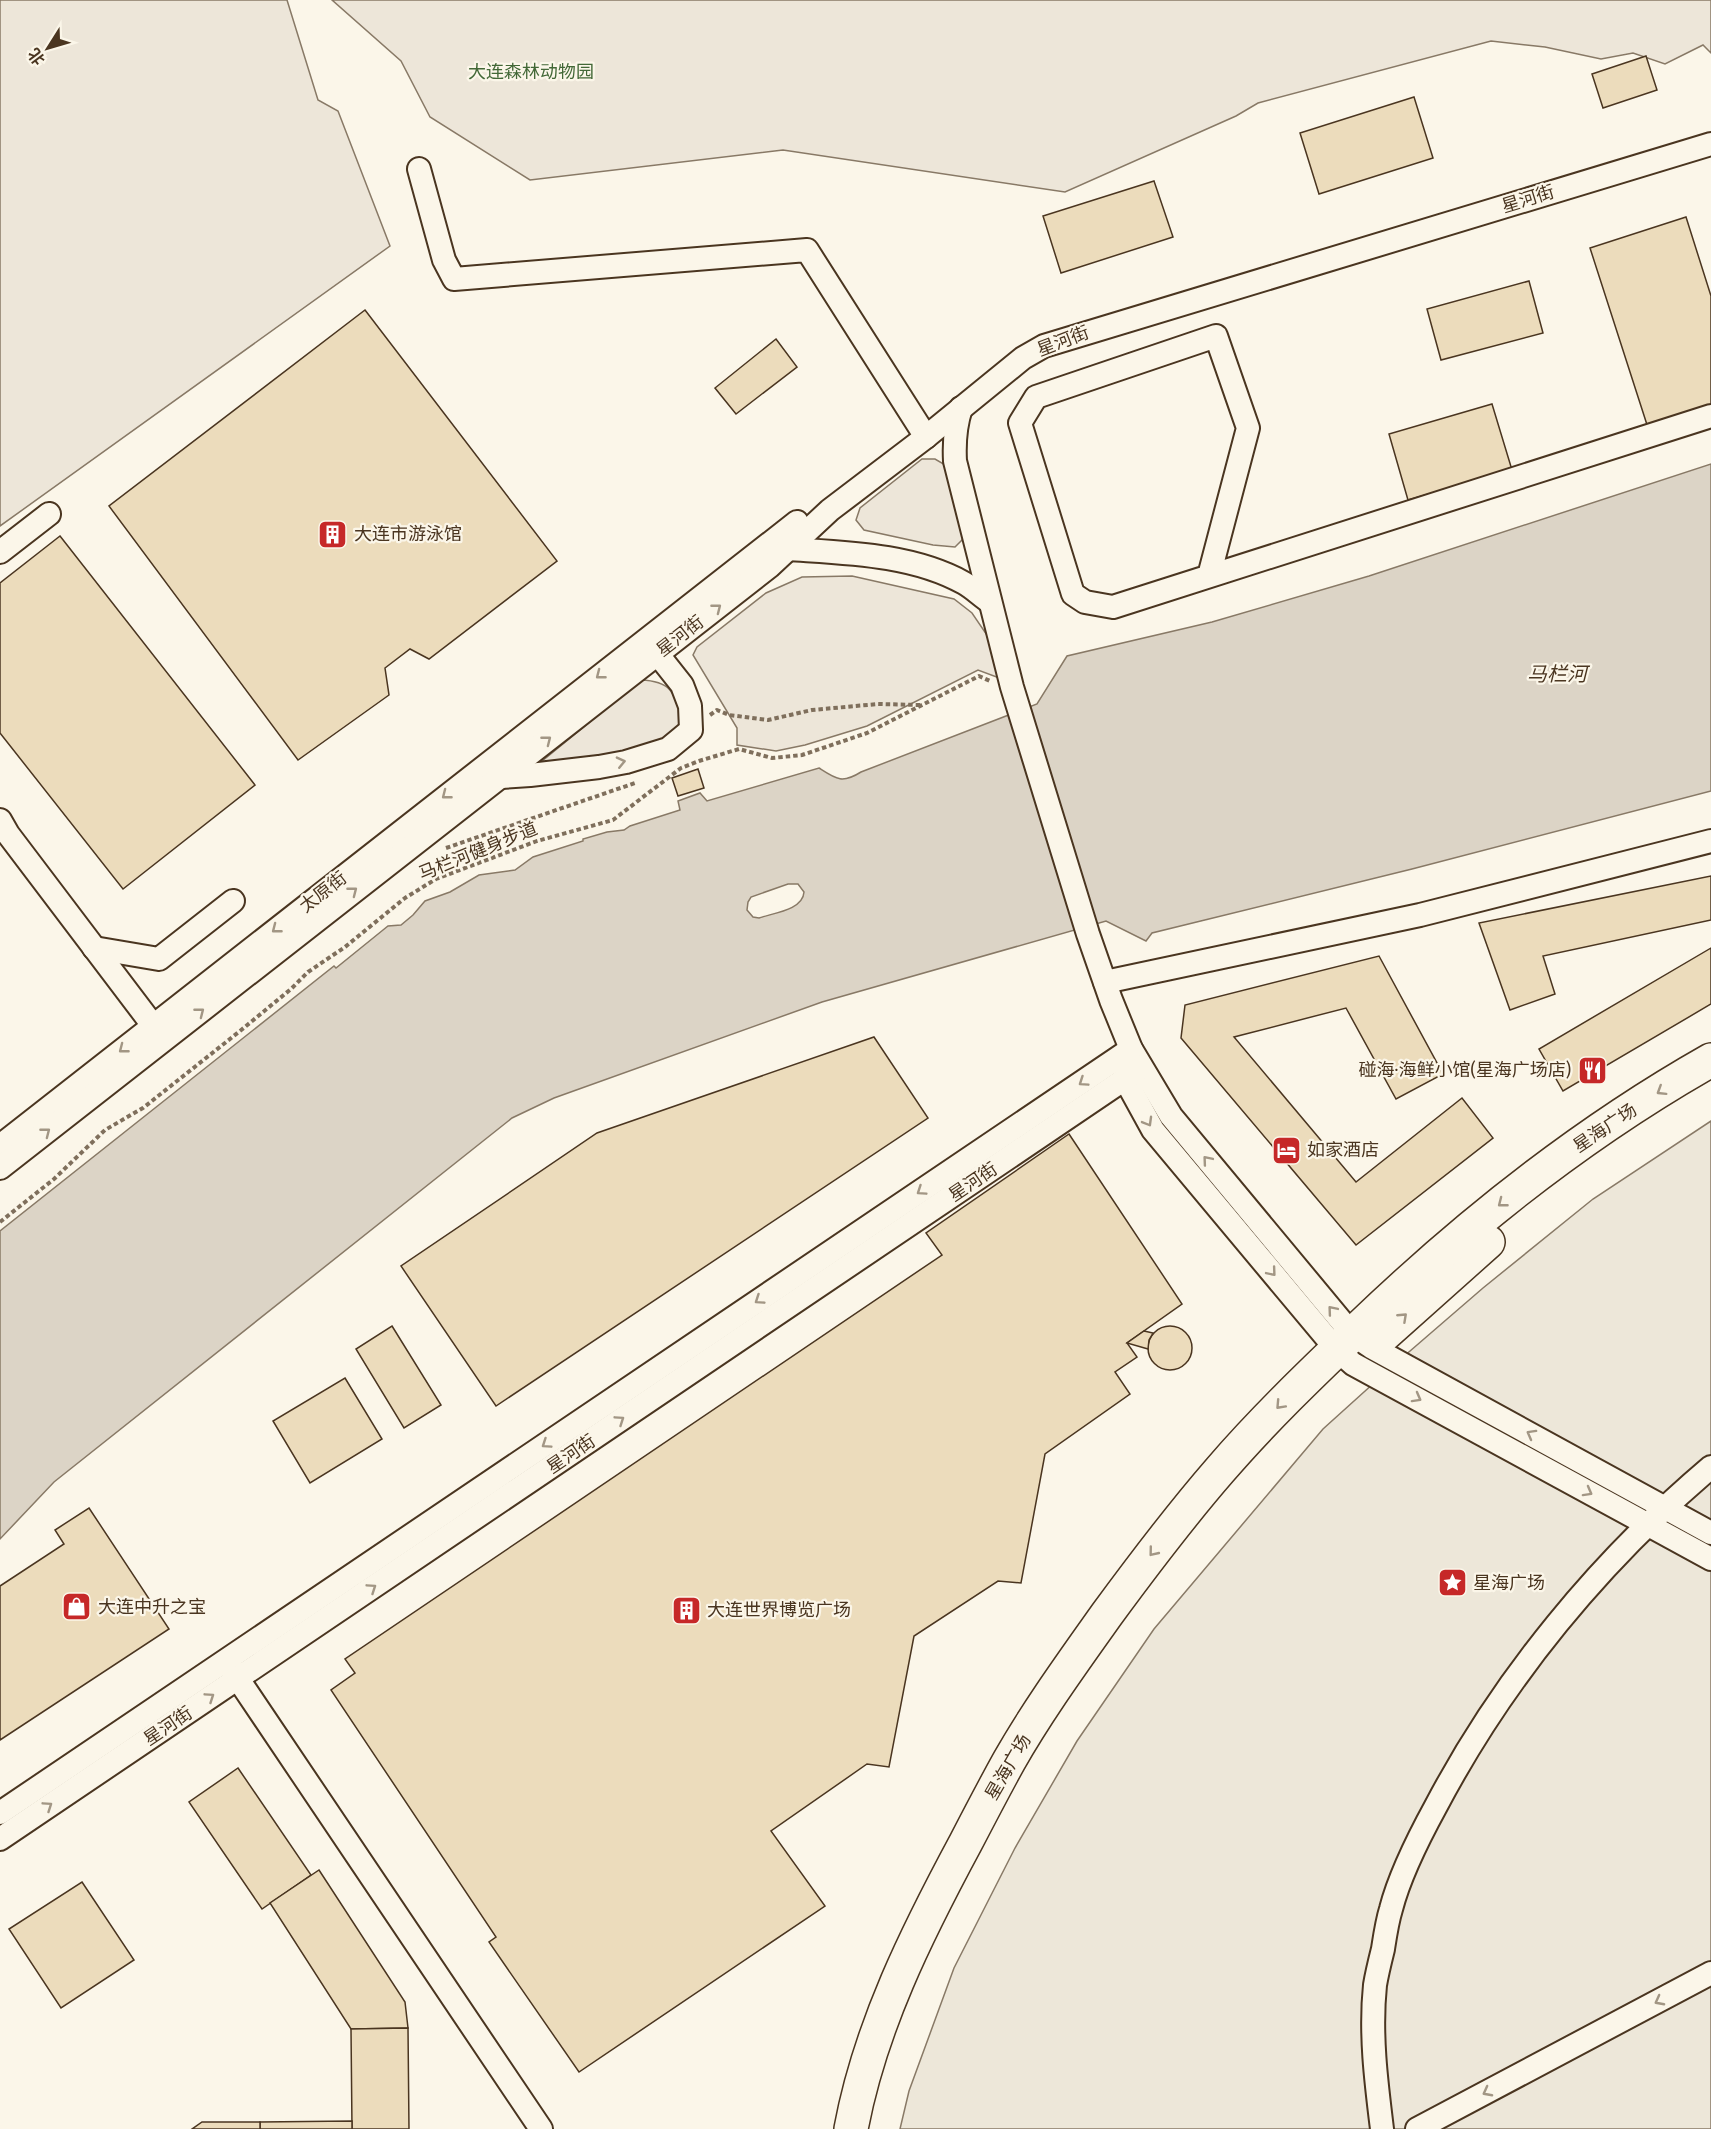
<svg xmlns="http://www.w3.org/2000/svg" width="1711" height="2129" viewBox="0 0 1711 2129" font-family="'Fira Sans Condensed','Noto Sans SC',sans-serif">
	<rect width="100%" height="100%" fill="#fbf6e9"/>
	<g fill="#ede6d9" stroke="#887966" stroke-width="1.5">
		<path d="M0 0H287L318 100 338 111 390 246 0 526Z"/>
		<path d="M332 0H1711V53L1703 45 1665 64 1633 53 1601 59 1545 47 1491 41 1258 103 1236 116 1065 192 783 150 530 180 430 117 401 61Z"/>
		<path d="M922 459H935L947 466 964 538 955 547 933 545 864 530 856 520 860 508Z"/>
		<path d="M852 576 954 599 972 613 989 638 1002 679 978 670 867 726 805 745 776 751 737 745V728L693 655 697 647 766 593 802 577Z"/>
		<path d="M641 680C670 681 675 692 682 718L673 735 659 741 607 757 541 762Z"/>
	</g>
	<path fill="#ede7d9" stroke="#887966" stroke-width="1.5" d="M1711 1121V2129H900L909 2091 954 1968 1015 1848 1077 1741 1154 1629 1323 1429 1395 1364 1483 1288 1593 1199Z"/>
	<path fill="#dcd4c6" stroke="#887966" stroke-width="1.5" fill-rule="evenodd" d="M1711 464V791L1412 869 1152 933 1146 941 1106 921 822 1002 554 1098 512 1118 54 1482 0 1539V1231L334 966 336 968 383 930 388 926 401 925 413 915 425 901 450 892 479 875 515 870 533 857 583 841V839L607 832 624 830 630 826 680 810 678 801 700 793 707 801 819 768C836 779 842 784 861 772L1037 704 1067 656 1212 622 1369 576ZM788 884H798L804 892C803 910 773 913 759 918L753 917 747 910 748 902 751 897Z"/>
	<g fill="#ecdcbc" stroke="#4a3520" stroke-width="1.5">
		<path d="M1646 56 1657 90 1603 108 1592 74Z"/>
		<path d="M1414 97 1433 158 1319 194 1300 133Z"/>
		<path d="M1154 181 1173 237 1061 273 1043 216Z"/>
		<path d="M1686 217 1711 296V414L1650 434 1590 248Z"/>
		<path d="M1529 281 1543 333 1441 360 1427 309Z"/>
		<path d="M365 310 557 561 429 659 410 649 385 668 389 695 298 760 109 506Z"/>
		<path d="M776 339 797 367 736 414 715 388Z"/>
		<path d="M1492 404 1512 470 1408 500 1389 434Z"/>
		<path d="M60 536 255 785 123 889 0 733V583Z"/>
		<path d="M698 769 704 788 678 796 672 778Z"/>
		<path d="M1711 876V920L1543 956 1555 994 1510 1010 1479 923Z"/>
		<path d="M1711 948V1004L1563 1091 1539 1049Z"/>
		<path d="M1379 956 1443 1074 1396 1099 1346 1008 1234 1037 1356 1182 1462 1098 1493 1138 1356 1245 1181 1038 1185 1005Z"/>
		<path d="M874 1037 928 1118 496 1406 401 1266 597 1133Z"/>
		<path d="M1069 1134 1182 1304 1127 1343 1137 1357 1115 1372 1130 1394 1045 1454 1021 1583 998 1581 914 1636 889 1767 867 1764 771 1831 825 1906 579 2072 489 1942 496 1937 331 1690 355 1673 345 1659 942 1255 926 1233Z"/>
		<circle cx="1170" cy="1348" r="22"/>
		<path d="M392 1326 441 1405 404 1428 356 1349Z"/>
		<path d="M1144 1331 1153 1333 1149 1340 1148 1349 1127 1343Z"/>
		<path d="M345 1378 382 1439 310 1483 273 1421Z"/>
		<path d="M89 1508 169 1629 0 1740V1586L64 1544 55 1530Z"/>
		<path d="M238 1768 311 1875 262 1909 189 1802Z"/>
		<path d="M319 1870 405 2002 408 2028 351 2029 270 1903Z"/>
		<path d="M82 1882 134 1960 61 2008 9 1929Z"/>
		<path d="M408 2028 409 2129H352L351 2029Z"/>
		<path d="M352 2121V2129H260V2122Z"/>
		<path d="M202 2122H260V2129H192Z"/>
	</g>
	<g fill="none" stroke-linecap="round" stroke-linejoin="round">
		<defs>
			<g id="minor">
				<path d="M419 169 444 260 454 279 807 250 926 437"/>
				<path d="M961 408C955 426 954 442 955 461L1012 687 1088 934 1111 1000 1131 1049 1171 1116 1352 1334 1371 1347 1711 1533"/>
				<path d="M784 542 788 549C846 553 912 554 964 583 973 588 981 596 990 602"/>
				<path d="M0 552 49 514"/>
				<path d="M1209 576 1248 428 1216 336 1036 397 1020 423 1073 594 1085 602 1113 607 1711 416"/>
				<path d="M501 777 530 775 599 767 626 762 668 749 691 730 690 706 682 685 648 642"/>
				<path d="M0 820 8 834 161 1036"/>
				<path d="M94 948 159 959 233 901"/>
				<path d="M1105 982 1420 915 1711 841"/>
				<path d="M1128 1065 1125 1079 1153 1130 1336 1349 1353 1364 1711 1559"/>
				<path d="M0 1146 797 522"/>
				<path d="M0 1168 770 566 830 510 926 437 1023 358 1044 346 1711 144"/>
				<path d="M230 1667 541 2129"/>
				<path d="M0 1813 1131 1049"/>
				<path d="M0 1839 1141 1068"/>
				<path d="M1382 2129C1376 2081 1370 2033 1375 1985 1377 1973 1380 1961 1383 1949 1385 1936 1387 1922 1391 1909 1400 1874 1419 1837 1436 1806 1504 1677 1600 1561 1711 1467"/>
				<path d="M1417 2129 1711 1973"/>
			</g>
			<g id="highway">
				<path d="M1376 1342 1488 1242"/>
				<path d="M851 2129C870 2027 917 1933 966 1842 980 1815 994 1788 1009 1761 1038 1710 1073 1662 1107 1614 1143 1565 1180 1516 1220 1470 1263 1420 1311 1374 1358 1329 1465 1226 1582 1133 1711 1060"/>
			</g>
		</defs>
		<use href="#minor" stroke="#4a3520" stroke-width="26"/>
		<use href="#highway" stroke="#4a3520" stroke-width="36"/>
		<g stroke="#7f6f5c" stroke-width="4" stroke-dasharray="4.5 3" stroke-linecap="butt">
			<path d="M710 715 717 710 729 715 768 720 812 710 878 704 920 705"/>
			<path d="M446 848 635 783"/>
			<path d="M0 1222 54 1179 105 1130 143 1108 240 1031 291 989 308 972 345 947 405 898 436 879 537 841 613 820 681 768 699 761 739 749 772 758 802 755 867 733 979 676 990 681"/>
		</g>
		<use href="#minor" stroke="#fbf6e9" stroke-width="22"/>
		<use href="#highway" stroke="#fbf6e9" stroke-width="33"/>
	</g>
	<defs><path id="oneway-chevron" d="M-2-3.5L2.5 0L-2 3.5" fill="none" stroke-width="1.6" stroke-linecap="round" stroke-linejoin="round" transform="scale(1.5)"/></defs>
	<g stroke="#a29684">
		<use href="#oneway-chevron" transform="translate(717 608) rotate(-38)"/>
		<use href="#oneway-chevron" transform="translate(600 675) rotate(142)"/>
		<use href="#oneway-chevron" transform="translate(547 740) rotate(-38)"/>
		<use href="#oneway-chevron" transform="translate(621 762) rotate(-13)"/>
		<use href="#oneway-chevron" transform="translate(446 795) rotate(142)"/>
		<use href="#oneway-chevron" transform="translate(353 891) rotate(-38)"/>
		<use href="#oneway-chevron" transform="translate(276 929) rotate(142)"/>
		<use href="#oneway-chevron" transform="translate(200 1012) rotate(-38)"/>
		<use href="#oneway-chevron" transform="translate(123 1049) rotate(142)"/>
		<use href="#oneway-chevron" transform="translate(1083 1082) rotate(146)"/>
		<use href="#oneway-chevron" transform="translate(1661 1091) rotate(148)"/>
		<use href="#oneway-chevron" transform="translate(1148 1122) rotate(60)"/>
		<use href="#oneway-chevron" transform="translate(46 1132) rotate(-38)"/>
		<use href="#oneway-chevron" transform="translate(1207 1160) rotate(-130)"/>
		<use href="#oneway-chevron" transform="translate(921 1191) rotate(146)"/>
		<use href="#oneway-chevron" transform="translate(1502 1203) rotate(142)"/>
		<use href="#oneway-chevron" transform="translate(1272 1272) rotate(50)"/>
		<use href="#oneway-chevron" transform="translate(759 1300) rotate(146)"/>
		<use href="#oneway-chevron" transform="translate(1332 1310) rotate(-130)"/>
		<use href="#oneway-chevron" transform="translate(1403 1317) rotate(-43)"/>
		<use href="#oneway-chevron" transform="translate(1417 1398) rotate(29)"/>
		<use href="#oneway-chevron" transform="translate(1280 1405) rotate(133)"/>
		<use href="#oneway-chevron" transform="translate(620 1420) rotate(-34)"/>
		<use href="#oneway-chevron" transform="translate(1531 1434) rotate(-151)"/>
		<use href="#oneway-chevron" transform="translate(546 1444) rotate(146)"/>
		<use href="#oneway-chevron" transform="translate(1588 1492) rotate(29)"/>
		<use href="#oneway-chevron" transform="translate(1153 1552) rotate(129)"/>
		<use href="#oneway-chevron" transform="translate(372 1588) rotate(-34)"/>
		<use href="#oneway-chevron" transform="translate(210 1697) rotate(-34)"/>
		<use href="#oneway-chevron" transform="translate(48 1806) rotate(-34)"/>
		<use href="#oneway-chevron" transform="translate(1659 2001) rotate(152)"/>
		<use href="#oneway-chevron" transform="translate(1487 2092) rotate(152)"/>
	</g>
	<defs>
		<symbol id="building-square" viewBox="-11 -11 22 22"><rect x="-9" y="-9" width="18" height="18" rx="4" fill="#c62828" stroke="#fbf6e9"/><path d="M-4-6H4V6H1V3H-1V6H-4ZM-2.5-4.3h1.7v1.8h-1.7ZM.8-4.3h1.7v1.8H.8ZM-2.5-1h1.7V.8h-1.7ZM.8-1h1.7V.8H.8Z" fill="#fff"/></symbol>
		<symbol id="restaurant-square" viewBox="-11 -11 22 22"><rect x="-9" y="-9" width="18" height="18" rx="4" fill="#c62828" stroke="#fbf6e9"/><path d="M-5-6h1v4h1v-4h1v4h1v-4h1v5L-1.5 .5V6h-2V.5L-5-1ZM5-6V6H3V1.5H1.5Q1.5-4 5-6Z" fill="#fff"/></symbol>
		<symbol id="hotel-square" viewBox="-11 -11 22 22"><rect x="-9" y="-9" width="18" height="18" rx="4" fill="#c62828" stroke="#fbf6e9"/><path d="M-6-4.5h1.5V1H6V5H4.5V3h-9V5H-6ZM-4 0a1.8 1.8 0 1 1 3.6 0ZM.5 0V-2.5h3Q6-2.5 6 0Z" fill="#fff"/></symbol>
		<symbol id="sight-square" viewBox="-11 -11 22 22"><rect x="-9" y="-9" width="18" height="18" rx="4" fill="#c62828" stroke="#fbf6e9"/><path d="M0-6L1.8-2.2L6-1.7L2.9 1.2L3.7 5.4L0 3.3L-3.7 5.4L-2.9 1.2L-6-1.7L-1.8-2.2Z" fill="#fff"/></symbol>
		<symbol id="shop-square" viewBox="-11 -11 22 22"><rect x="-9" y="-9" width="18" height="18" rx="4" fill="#c62828" stroke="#fbf6e9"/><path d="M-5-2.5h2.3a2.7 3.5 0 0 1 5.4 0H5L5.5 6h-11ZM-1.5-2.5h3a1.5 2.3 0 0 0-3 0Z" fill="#fff"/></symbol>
	</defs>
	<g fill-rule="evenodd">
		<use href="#building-square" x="316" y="518" width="33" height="33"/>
		<use href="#restaurant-square" x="1576" y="1054" width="33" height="33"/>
		<use href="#hotel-square" x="1270" y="1134" width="33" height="33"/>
		<use href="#sight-square" x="1436" y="1566" width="33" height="33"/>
		<use href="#shop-square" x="60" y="1590" width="33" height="33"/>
		<use href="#building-square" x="670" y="1594" width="33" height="33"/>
	</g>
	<g text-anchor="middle" stroke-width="4.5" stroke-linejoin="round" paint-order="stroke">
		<g font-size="18" fill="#436837" stroke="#fbf6e9">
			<text x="531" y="78">大连森林动物园</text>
		</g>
		<g font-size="18" fill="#4a3520" stroke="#fbf6e9">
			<text transform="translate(1528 199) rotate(-17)" y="6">星河街</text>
			<text transform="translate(1063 341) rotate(-21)" y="6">星河街</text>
			<text transform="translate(680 636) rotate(-38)" y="6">星河街</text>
			<text transform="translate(478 851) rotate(-22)" y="6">马栏河健身步道</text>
			<text transform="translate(323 892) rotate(-38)" y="6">太原街</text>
			<text transform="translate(1605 1128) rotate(-34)" y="6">星海广场</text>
			<text transform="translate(973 1182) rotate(-34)" y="6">星河街</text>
			<text transform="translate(571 1454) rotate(-34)" y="6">星河街</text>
			<text transform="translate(168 1726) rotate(-34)" y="6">星河街</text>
			<text transform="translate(1008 1767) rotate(-60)" y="6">星海广场</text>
		</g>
		<g font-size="18" fill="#4a3520" stroke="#fbf6e9" text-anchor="start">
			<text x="354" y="540">大连市游泳馆</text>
			<text x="1571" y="1076" text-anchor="end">碰海·海鲜小馆(星海广场店)</text>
			<text x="1307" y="1156">如家酒店</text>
			<text x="1473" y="1589">星海广场</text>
			<text x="98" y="1613">大连中升之宝</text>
			<text x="707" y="1616">大连世界博览广场</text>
		</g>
		<g font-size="20" font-style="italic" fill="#4a3520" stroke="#fbf6e9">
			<text x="1557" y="681">马栏河</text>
		</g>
	</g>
	<g transform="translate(48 48) rotate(233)" stroke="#fbf6e9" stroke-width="4.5" paint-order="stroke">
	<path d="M0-4.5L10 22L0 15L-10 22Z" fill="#4a3520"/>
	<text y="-9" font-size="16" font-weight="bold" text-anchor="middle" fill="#4a3520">北</text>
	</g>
</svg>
